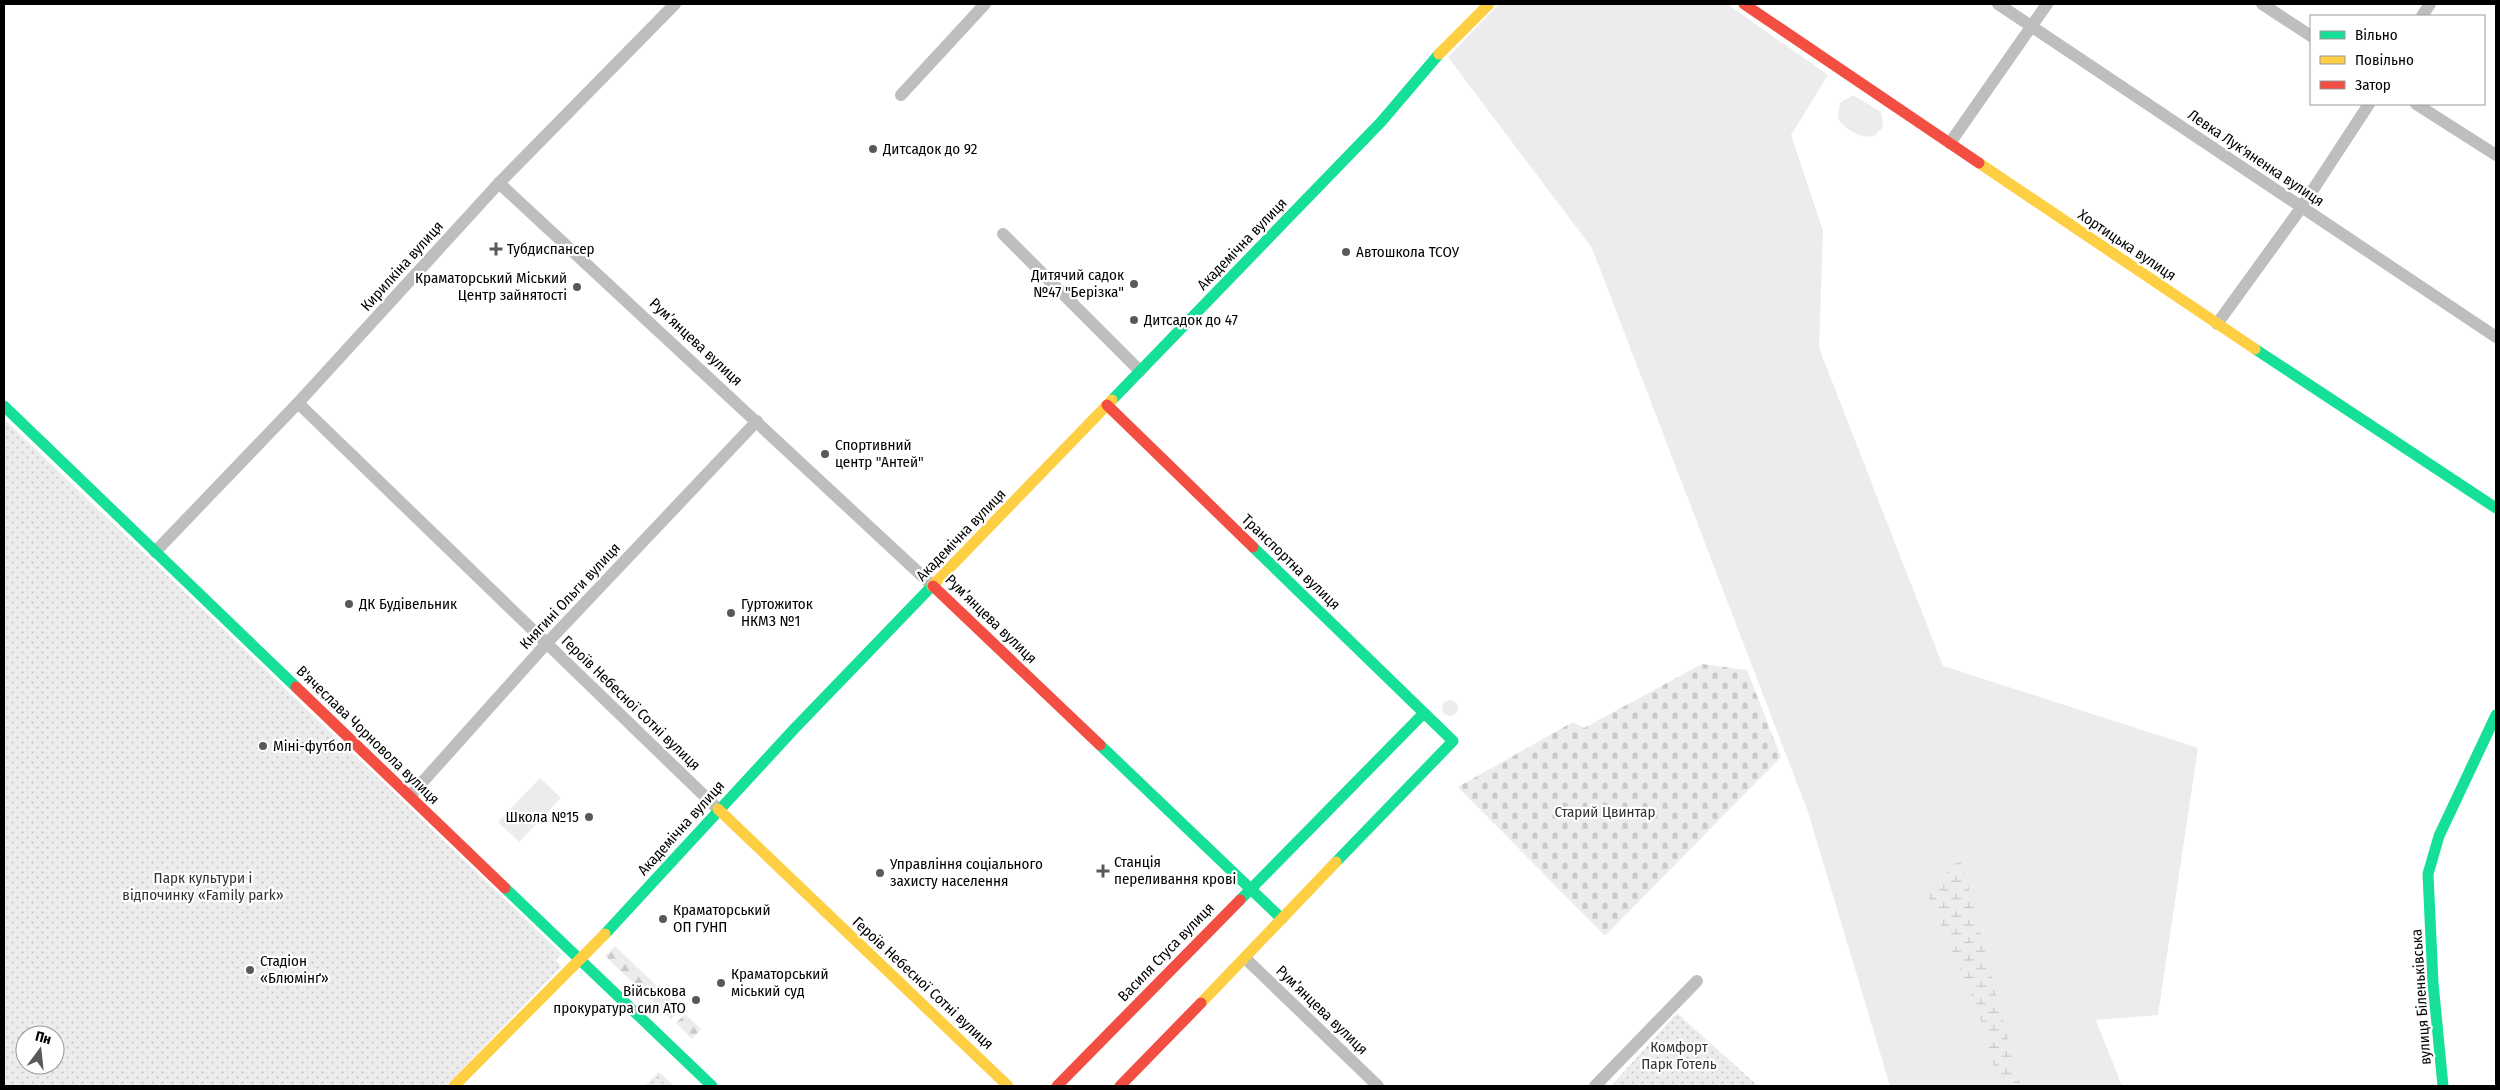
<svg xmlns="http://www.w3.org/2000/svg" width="2500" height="1090" viewBox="0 0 2500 1090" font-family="'Fira Sans Condensed',sans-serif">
	<defs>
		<pattern id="forest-firs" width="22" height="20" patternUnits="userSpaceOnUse" patternTransform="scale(1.25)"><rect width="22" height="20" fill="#ececec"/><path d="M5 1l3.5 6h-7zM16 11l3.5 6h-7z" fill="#c9c9c9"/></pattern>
		<pattern id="wetland-marsh" width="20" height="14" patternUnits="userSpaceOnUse" patternTransform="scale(1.25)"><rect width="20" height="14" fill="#ececec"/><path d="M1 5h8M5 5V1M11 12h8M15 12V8" fill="none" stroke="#c9c9c9"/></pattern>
		<pattern id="cemetery-stones" width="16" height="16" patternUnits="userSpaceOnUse" patternTransform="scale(1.25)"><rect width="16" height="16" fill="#ececec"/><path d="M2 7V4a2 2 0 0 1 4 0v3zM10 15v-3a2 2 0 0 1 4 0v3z" fill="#c9c9c9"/></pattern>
		<pattern id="park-dots" width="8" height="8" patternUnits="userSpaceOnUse" patternTransform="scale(1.25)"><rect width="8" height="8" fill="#ececec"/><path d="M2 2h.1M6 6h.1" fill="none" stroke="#c9c9c9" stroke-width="1.8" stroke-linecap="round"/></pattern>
	</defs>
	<rect width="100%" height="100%" fill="#fff"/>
	<g fill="#ececec">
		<path d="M1499 4H1727L1828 75 1791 135 1823 231 1819 348 1943 666 2198 748 2158 1015 2096 1020 2122 1086H1890L1808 812 1592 248 1448 57Z"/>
		<path d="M1853 95 1881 112 1883 127 1874 136C1861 139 1846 130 1838 119L1840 103Z"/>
		<circle cx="1450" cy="708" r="8"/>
		<path d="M540 778 561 798 519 842 498 822Z"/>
	</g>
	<g fill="url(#forest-firs)">
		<path d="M615 946 681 1009 671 1019 605 956Z"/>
		<path d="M685 1014 701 1029 692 1039 676 1023Z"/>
	</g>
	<path fill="url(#wetland-marsh)" d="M1961 858 2020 1086H2000L1977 1007 1927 894Z"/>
	<path fill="url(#cemetery-stones)" d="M1702 664 1747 670 1781 757 1605 936 1458 787 1573 722 1584 728Z"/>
	<g fill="url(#park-dots)" fill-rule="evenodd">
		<path d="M4 419 562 954 556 960 561 967 446 1086H4ZM25 1035H55V1065H25Z"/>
		<path d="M1677 1013 1758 1086H1611Z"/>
		<path d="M659 1072 674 1086H645Z"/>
	</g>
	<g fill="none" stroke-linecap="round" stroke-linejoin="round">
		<g stroke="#bebebe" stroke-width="12">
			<path d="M1998 4 2496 337"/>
			<path d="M2262 4 2311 36"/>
			<path d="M2422 16 2430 4"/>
			<path d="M901 95 985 4"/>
			<path d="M2416 104 2496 155"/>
			<path d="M1950 143 2047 4"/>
			<path d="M499 183 933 586"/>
			<path d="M1003 234 1140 371"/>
			<path d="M2217 324 2301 208 2369 104"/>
			<path d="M298 403 718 809"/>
			<path d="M155 552 298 403 499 183 675 4"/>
			<path d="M410 796 546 644 757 421"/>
			<path d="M1245 958 1378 1086"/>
			<path d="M1595 1086 1697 981"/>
		</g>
		<g stroke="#16e098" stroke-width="11">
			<path d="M2255 349 2496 508"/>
			<path d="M1112 400 1381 122 1439 54"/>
			<path d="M4 406 296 687"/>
			<path d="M1253 547 1453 741 1336 862"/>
			<path d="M1100 745 1282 919"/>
			<path d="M505 888 712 1086"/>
			<path d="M1240 900 1424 713"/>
			<path d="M605 934 795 728 932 586"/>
			<path d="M2443 1086 2433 983 2428 874 2439 836 2496 715"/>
		</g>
		<g stroke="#ffcf43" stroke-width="11">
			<path d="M1439 54 1489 4"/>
			<path d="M1979 163 2255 349"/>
			<path d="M932 586 1112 400"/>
			<path d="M718 809 1008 1086"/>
			<path d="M1201 1003 1336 862"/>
			<path d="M454 1086 605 934"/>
		</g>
		<g stroke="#f24e42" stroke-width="11">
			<path d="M1744 4 1979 163"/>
			<path d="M1107 405 1253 547"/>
			<path d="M933 586 1100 745"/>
			<path d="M296 687 505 888"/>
			<path d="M1057 1086 1240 900"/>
			<path d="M1120 1086 1201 1003"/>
		</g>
	</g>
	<g fill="#595959" stroke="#fff" stroke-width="2">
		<circle cx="873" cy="149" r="5"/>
		<path d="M493.5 241.5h5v5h5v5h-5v5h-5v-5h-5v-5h5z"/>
		<circle cx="1346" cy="252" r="5"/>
		<circle cx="1134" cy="284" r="5"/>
		<circle cx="577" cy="287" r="5"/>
		<circle cx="1134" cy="320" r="5"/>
		<circle cx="825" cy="454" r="5"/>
		<circle cx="349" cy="604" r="5"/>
		<circle cx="731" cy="613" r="5"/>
		<circle cx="263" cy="746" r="5"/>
		<circle cx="589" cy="817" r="5"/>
		<path d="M1100.5 863.5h5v5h5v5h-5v5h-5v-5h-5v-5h5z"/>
		<circle cx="880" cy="873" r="5"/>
		<circle cx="663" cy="919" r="5"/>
		<circle cx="250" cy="970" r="5"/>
		<circle cx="721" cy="983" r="5"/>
		<circle cx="696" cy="1000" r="5"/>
	</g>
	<g text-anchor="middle" stroke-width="4.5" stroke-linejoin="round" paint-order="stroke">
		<g font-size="15" fill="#000" stroke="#fff" text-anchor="start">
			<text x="883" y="154">Дитсадок до 92</text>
			<text x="507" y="254">Тубдиспансер</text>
			<text x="1356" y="257">Автошкола ТСОУ</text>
			<text x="1124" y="280" text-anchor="end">Дитячий садок<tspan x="1124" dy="17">№47 "Берізка"</tspan></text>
			<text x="567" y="283" text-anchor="end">Краматорський Міський<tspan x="567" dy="17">Центр зайнятості</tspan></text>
			<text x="1144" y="325">Дитсадок до 47</text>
			<text x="835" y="450">Спортивний<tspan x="835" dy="17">центр "Антей"</tspan></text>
			<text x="359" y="609">ДК Будівельник</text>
			<text x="741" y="609">Гуртожиток<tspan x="741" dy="17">НКМЗ №1</tspan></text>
			<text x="273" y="751">Міні-футбол</text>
			<text x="579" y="822" text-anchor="end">Школа №15</text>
			<text x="1114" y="867">Станція<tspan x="1114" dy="17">переливання крові</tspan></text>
			<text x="890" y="869">Управління соціального<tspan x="890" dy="17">захисту населення</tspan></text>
			<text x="673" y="915">Краматорський<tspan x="673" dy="17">ОП ГУНП</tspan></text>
			<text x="260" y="966">Стадіон<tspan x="260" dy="17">«Блюмінґ»</tspan></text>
			<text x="731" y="979">Краматорський<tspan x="731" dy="17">міський суд</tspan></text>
			<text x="686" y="996" text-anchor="end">Військова<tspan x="686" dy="17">прокуратура сил АТО</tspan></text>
		</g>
		<g font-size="15" fill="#000" stroke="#fff">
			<text transform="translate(2256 158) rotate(34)" y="5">Левка Лук'яненка вулиця</text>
			<text transform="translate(1242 244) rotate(-46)" y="5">Академічна вулиця</text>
			<text transform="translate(2127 245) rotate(34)" y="5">Хортицька вулиця</text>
			<text transform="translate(402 266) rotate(-48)" y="5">Кирилкіна вулиця</text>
			<text transform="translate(696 342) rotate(43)" y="5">Рум’янцева вулиця</text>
			<text transform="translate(961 535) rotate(-46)" y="5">Академічна вулиця</text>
			<text transform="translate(1291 562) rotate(44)" y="5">Транспортна вулиця</text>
			<text transform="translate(570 596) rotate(-47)" y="5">Княгині Ольги вулиця</text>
			<text transform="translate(991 619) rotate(44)" y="5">Рум’янцева вулиця</text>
			<text transform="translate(631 703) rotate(44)" y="5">Героїв Небесної Сотні вулиця</text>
			<text transform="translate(368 735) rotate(44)" y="5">В'ячеслава Чорновола вулиця</text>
			<text transform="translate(681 828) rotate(-48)" y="5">Академічна вулиця</text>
			<text transform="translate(1166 952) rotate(-46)" y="5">Василя Стуса вулиця</text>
			<text transform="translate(923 983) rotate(43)" y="5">Героїв Небесної Сотні вулиця</text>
			<text transform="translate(2421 997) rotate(-94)" y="5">вулиця Біленьківська</text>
			<text transform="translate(1322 1010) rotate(44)" y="5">Рум’янцева вулиця</text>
		</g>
		<g font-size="15" fill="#333" stroke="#fff">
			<text x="1605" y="817">Старий Цвинтар</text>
			<text x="203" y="883">Парк культури і<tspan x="203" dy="17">відпочинку «Family park»</tspan></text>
			<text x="1679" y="1052">Комфорт<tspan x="1679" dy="17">Парк Готель</tspan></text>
		</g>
	</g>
	<rect width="2500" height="1090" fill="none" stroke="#000000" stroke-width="10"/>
	<rect x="2310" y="15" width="175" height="90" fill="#ffffff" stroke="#999999"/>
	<rect x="2320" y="31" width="25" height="8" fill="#16e098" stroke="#999999"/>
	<text x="2355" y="40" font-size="15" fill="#000000">Вільно</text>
	<rect x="2320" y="56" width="25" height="8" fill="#ffcf43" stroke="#999999"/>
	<text x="2355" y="65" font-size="15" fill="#000000">Повільно</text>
	<rect x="2320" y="81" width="25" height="8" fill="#f24e42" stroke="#999999"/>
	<text x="2355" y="90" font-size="15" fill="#000000">Затор</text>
	<g transform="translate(40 1050) rotate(15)"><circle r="24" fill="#ffffff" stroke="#999999"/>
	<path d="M0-4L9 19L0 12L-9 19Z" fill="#595959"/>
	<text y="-8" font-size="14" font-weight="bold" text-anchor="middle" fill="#000000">Пн</text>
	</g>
</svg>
